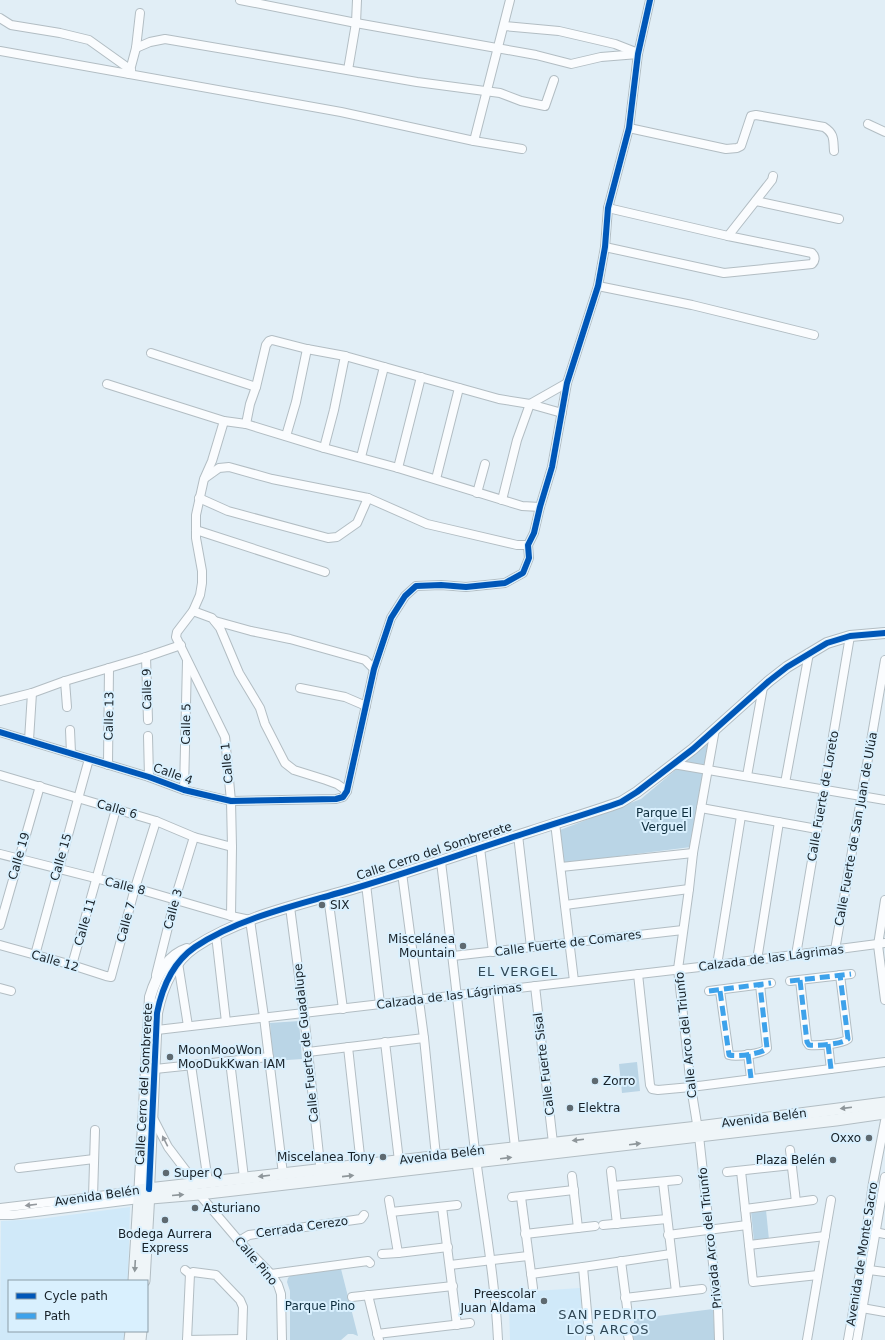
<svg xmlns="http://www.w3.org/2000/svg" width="885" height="1340" viewBox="0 0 885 1340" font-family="'DejaVu Sans',sans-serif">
	<rect width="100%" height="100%" fill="#e1eef6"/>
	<g fill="#d0e9f9">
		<path d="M130 1207 128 1281H9V1331H126V1340H0L1 1221 39 1219Z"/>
		<path d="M580 1288 584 1340H510L509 1309 505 1293Z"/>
	</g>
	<g fill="#bad5e6">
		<path d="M710 741 691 847 564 863 560 830 641 799Z"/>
		<path d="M299 1021 302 1059 273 1061 270 1023Z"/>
		<path d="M637 1062 640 1091 622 1093 619 1064Z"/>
		<path d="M766 1210 769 1240 754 1241 751 1211Z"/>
		<path d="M341 1269 358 1336 353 1334H348L341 1340H290V1291L287 1282 288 1278 290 1276Z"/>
		<path d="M713 1309 715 1340H633L634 1319Z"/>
	</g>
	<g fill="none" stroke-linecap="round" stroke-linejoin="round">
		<defs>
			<g id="minor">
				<path d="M240 0 356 23 536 55 571 64 601 57 638 54"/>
				<path d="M0 18 11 25 60 33 89 40 131 70"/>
				<path d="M504 26 559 31 615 44 638 53"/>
				<path d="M136 48 150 42 165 39 417 82 500 93 521 101 545 106 554 80"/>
				<path d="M0 51 341 112 474 141 522 149"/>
				<path d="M348 70 356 23 357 0"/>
				<path d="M129 74 136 48 140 13"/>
				<path d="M868 124 885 132"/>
				<path d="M629 128 726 149 737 148 741 146 751 116 756 115 824 127C835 134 833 140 834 151"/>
				<path d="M474 141 510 0"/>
				<path d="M756 201 839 219"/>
				<path d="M728 236 772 180 773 176"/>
				<path d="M605 247 724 273 812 264C815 261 816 257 812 253L728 236 608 208"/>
				<path d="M598 286 692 305 814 335"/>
				<path d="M151 353 256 387"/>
				<path d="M107 384 224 421 246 424 324 448 398 468 522 506 540 507"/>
				<path d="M224 421 212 461 204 479 196 515V538L202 571V583L200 595 193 611 177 632 176 637 225 737 231 801 232 847 231 916"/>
				<path d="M246 424 250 404 256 387 266 345 269 341 272 340 307 349 345 356 499 399 530 404 562 413"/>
				<path d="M286 436 296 402 307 349"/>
				<path d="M324 448 334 410 345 356"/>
				<path d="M361 457 384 367"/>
				<path d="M398 468 421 377"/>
				<path d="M205 478 219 468 229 467 272 479 368 498 427 524 517 545H528"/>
				<path d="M436 479 459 388"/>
				<path d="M477 493 485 464"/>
				<path d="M199 498 228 511 328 538 337 537 357 523 368 498"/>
				<path d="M502 500 517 440 530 404 567 383"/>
				<path d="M196 530 325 572"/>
				<path d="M193 611 212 618 220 628 239 673 260 708 265 724 285 763 294 770 326 780 337 784 347 791"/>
				<path d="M215 621 251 631 290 639 365 660 374 669"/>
				<path d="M146 657 148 720"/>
				<path d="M65 681 67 707"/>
				<path d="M300 688 345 697 366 706"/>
				<path d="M0 701 32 693 65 681 146 657 181 645"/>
				<path d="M715 729 693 853 689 889 678 969 691 1087 699 1136 718 1309 719 1340"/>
				<path d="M70 730 71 753"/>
				<path d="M0 732 149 777 184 790 231 801 336 799 343 797 347 791 374 669 391 618 405 596 416 586 441 585 466 587 505 583 523 573 529 558 528 545 534 533 540 507 552 467 567 383 598 286 605 247 608 208 629 128 638 54 650 0"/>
				<path d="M148 736 149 777"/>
				<path d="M29 740 32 693"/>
				<path d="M673 764 885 800"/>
				<path d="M108 765 109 668"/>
				<path d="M0 775 156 821 194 837 232 847"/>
				<path d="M747 776 763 687"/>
				<path d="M785 783 809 653"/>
				<path d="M184 790 187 661"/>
				<path d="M701 808 817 829"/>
				<path d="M555 823 574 981"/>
				<path d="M518 835 531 947"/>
				<path d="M480 848 493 952"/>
				<path d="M0 854 135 888 231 916 250 920 264 1017 283 1174"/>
				<path d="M441 862C453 958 464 1054 475 1151 483 1214 495 1277 498 1340"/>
				<path d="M561 867 693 853"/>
				<path d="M402 873 424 1038 436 1156"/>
				<path d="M366 884 380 1004"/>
				<path d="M328 896 343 1009"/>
				<path d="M885 900 878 945 885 1000"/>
				<path d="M565 905 689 889"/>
				<path d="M290 907 304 1014 321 1174"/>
				<path d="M0 925 40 786"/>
				<path d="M216 935 226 1022"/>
				<path d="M0 945 72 965 106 976 111 977 135 888 156 821"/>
				<path d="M835 950 885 660"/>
				<path d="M35 955 89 759"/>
				<path d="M796 955 850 636"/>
				<path d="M453 956 683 930"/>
				<path d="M757 960 779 822"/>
				<path d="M178 963 188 1026"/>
				<path d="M72 965 116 809"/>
				<path d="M717 965 741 816"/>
				<path d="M638 974 650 1085 652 1089 658 1090 691 1087 885 1062"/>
				<path d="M156 975 175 899 194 837"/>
				<path d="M800 980 807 1042 809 1045C817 1046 842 1044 848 1039L840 975"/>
				<path d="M790 981 851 974"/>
				<path d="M535 986 553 1143"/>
				<path d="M0 988 11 991"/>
				<path d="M497 990 515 1147"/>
				<path d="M709 991 771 983"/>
				<path d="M720 991 729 1055C736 1057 763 1054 767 1048L760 985"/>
				<path d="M157 1030 717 965 885 943"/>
				<path d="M385 1042 399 1161"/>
				<path d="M828 1044 831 1069"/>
				<path d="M348 1047 361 1165"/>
				<path d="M308 1052 424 1038"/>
				<path d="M748 1054 751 1078"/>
				<path d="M230 1061 244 1178"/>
				<path d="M191 1065 208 1182"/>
				<path d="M155 1069 269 1057"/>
				<path d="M152 1116 168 1147 196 1184"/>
				<path d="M790 1150 796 1202"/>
				<path d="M19 1168 94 1159"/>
				<path d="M611 1171 617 1224"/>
				<path d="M741 1171 753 1282 818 1275"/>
				<path d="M727 1172 792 1165"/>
				<path d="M572 1176 578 1228"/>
				<path d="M613 1186 678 1180"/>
				<path d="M199 1194 239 1241 271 1274 278 1285 281 1294 282 1340"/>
				<path d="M93 1197 95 1130"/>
				<path d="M512 1197 574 1190"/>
				<path d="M521 1197 533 1288"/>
				<path d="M389 1200 398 1253 448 1247"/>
				<path d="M442 1207 457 1325"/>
				<path d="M0 1208 93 1197 139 1190"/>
				<path d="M745 1209 813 1200"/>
				<path d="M391 1212 457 1205"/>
				<path d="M0 1215H12L139 1199"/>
				<path d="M603 1225 667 1219"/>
				<path d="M875 1232 885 1234"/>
				<path d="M525 1234 595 1226"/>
				<path d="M668 1235 747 1225"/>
				<path d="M239 1241 249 1235 361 1219 364 1215"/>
				<path d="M749 1245 825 1236"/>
				<path d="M382 1254 398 1253"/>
				<path d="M621 1261 628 1315"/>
				<path d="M450 1265 528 1256"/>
				<path d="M583 1267 588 1323"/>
				<path d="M185 1270 190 1274 193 1272 216 1275 240 1300 243 1307 242 1340"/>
				<path d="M869 1270 885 1272"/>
				<path d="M271 1274 368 1261 370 1263"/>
				<path d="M531 1274 583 1267 671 1254"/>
				<path d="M676 1292 702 1289"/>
				<path d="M368 1295 379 1340"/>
				<path d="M352 1297 453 1286"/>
				<path d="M625 1298 676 1292 663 1182"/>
				<path d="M862 1308 885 1312"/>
				<path d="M377 1334 470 1323"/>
				<path d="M628 1335 629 1340"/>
				<path d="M590 1338V1340"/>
				<path d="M187 1340 190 1274"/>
				<path d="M187 1340 242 1339"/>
				<path d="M807 1340 831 1200"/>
				<path d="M848 1340 863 1255 873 1183 885 1121"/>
				<path d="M857 1340 885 1177"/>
			</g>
			<g id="tertiary">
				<path d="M149 1189 157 1013C162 988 173 962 195 947 237 919 293 906 342 892 405 874 466 852 529 832 559 822 590 813 621 802L637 792 693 749 769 681 787 667 827 643 850 636 885 633"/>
				<path d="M139 1198 150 997C156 977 166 956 187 949"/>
			</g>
			<g id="secondary">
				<path d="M139 1190 698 1127 885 1103"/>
				<path d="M134 1281 139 1199 199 1194 836 1120 885 1113"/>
				<path d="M144 1281 149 1192"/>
				<path d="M130 1340 131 1331"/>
				<path d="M140 1340 141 1331"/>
			</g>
		</defs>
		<use href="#minor" stroke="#b2bdc3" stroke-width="10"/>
		<use href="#tertiary" stroke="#b2bdc3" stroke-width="12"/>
		<use href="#secondary" stroke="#b2bdc3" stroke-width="13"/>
		<use href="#minor" stroke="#fafcfe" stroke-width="8"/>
		<use href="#tertiary" stroke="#fafcfe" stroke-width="10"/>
		<use href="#secondary" stroke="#eff5f8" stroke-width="11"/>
		<g stroke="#3da2eb" stroke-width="5" stroke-dasharray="10 5" stroke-linecap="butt">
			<path d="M800 980 807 1042 809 1045C817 1046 842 1044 848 1039L840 975"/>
			<path d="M790 981 851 974"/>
			<path d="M709 991 771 983"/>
			<path d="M720 991 729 1055C736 1057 763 1054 767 1048L760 985"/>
			<path d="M828 1044 831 1069"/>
			<path d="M748 1054 751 1078"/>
		</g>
		<defs>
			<g id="cycleway">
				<path d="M0 732 149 777 184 790 231 801 336 799 343 797 347 791 374 669 391 618 405 596 416 586 441 585 466 587 505 583 523 573 529 558 528 545 534 533 540 507 552 467 567 383 598 286 605 247 608 208 629 128 638 54 650 0"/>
				<path d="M149 1189 157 1013C162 988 173 962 195 947 237 919 293 906 342 892 405 874 466 852 529 832 559 822 590 813 621 802L637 792 693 749 769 681 787 667 827 643 850 636 885 633"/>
			</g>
		</defs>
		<use href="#cycleway" stroke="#d9f0fe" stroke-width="8"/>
		<use href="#cycleway" stroke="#0057b8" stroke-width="6"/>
	</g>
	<defs><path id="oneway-solid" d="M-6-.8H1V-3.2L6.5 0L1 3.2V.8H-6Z"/></defs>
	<g fill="#8e969a">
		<use href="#oneway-solid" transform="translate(846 1108) rotate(173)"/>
		<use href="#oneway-solid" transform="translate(578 1140) rotate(173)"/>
		<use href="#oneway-solid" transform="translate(635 1144) rotate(-7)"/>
		<use href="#oneway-solid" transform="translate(506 1158) rotate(-7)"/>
		<use href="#oneway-solid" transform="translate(264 1176) rotate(173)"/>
		<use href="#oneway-solid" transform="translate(348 1176) rotate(-6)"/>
		<use href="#oneway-solid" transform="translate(178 1195) rotate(-5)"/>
		<use href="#oneway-solid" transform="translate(135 1266) rotate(93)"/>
	</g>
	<g fill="#94999e">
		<use href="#oneway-solid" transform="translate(165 1141) rotate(-117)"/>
		<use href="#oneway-solid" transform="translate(31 1205) rotate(173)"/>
	</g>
	<g fill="#5e6970" stroke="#d9f0fe" stroke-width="1.5">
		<circle cx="322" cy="905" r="4"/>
		<circle cx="463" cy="946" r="4"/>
		<circle cx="170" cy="1057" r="4"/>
		<circle cx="595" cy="1081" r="4"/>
		<circle cx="570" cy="1108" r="4"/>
		<circle cx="869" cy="1138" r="4"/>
		<circle cx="383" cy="1157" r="4"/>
		<circle cx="833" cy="1160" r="4"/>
		<circle cx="166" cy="1173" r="4"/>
		<circle cx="195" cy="1208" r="4"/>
		<circle cx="165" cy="1220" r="4"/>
		<circle cx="544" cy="1301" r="4"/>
	</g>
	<g text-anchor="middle" stroke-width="4" stroke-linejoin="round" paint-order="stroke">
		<g font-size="12" fill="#172128" stroke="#d9f0fe">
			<text transform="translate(147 689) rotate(-91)" y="4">Calle 9</text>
			<text transform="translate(109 716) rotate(-89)" y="4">Calle 13</text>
			<text transform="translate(186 724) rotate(-89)" y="4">Calle 5</text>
			<text transform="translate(227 763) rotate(-95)" y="4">Calle 1</text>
			<text transform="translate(173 774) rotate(20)" y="4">Calle 4</text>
			<text transform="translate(823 796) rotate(-80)" y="4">Calle Fuerte de Loreto</text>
			<text transform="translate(117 809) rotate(16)" y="4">Calle 6</text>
			<text transform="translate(856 829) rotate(-80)" y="4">Calle Fuerte de San Juan de Ulúa</text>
			<text transform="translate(434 851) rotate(-18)" y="4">Calle Cerro del Sombrerete</text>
			<text transform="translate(19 856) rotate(-74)" y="4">Calle 19</text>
			<text transform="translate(61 857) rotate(-74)" y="4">Calle 15</text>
			<text transform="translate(125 886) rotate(14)" y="4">Calle 8</text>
			<text transform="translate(173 909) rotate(-75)" y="4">Calle 3</text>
			<text transform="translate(85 922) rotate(-74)" y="4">Calle 11</text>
			<text transform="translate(126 922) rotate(-75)" y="4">Calle 7</text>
			<text transform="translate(568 943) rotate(-7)" y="4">Calle Fuerte de Comares</text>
			<text transform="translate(771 958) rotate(-7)" y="4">Calzada de las Lágrimas</text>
			<text transform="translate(55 961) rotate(16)" y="4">Calle 12</text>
			<text transform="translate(449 996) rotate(-7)" y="4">Calzada de las Lágrimas</text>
			<text transform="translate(686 1035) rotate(-96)" y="4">Calle Arco del Triunfo</text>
			<text transform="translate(306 1043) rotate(-96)" y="4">Calle Fuerte de Guadalupe</text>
			<text transform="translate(544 1064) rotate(-97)" y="4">Calle Fuerte Sisal</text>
			<text transform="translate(144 1084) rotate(-87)" y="4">Calle Cerro del Sombrerete</text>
			<text transform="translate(764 1118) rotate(-7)" y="4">Avenida Belén</text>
			<text transform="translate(442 1155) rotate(-7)" y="4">Avenida Belén</text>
			<text transform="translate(97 1196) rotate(-8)" y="4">Avenida Belén</text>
			<text transform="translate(302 1227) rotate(-8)" y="4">Cerrada Cerezo</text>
			<text transform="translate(710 1238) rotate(-96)" y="4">Privada Arco del Triunfo</text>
			<text transform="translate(862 1254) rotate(-81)" y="4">Avenida de Monte Sacro</text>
			<text transform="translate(256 1261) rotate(50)" y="4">Calle Pino</text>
		</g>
		<g font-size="12" fill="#0e2d3d" stroke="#d9f0fe">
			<text x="664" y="817">Parque El<tspan x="664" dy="14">Verguel</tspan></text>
			<text x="320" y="1310">Parque Pino</text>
		</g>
		<g font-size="12" fill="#172128" stroke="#d9f0fe" text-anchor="start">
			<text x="330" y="909">SIX</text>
			<text x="455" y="943" text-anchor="end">Miscelánea<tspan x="455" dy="14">Mountain</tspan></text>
			<text x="178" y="1054">MoonMooWon<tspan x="178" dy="14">MooDukKwan IAM</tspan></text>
			<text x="603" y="1085">Zorro</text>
			<text x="578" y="1112">Elektra</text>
			<text x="861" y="1142" text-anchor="end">Oxxo</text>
			<text x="375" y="1161" text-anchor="end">Miscelanea Tony</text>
			<text x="825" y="1164" text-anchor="end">Plaza Belén</text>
			<text x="174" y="1177">Super Q</text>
			<text x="203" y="1212">Asturiano</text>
			<text x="165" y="1238" text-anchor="middle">Bodega Aurrera<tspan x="165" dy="14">Express</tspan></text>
			<text x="536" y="1298" text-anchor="end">Preescolar<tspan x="536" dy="14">Juan Aldama</tspan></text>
		</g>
		<g font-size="13" letter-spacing="1" fill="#314856" stroke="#d9f0fe">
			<text x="518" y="976">EL VERGEL</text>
			<text x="608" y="1319">SAN PEDRITO<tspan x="608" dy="15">LOS ARCOS</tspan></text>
		</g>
	</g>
	<rect x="8" y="1280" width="140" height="52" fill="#d9f0fe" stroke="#8b9da8"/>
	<rect x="16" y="1293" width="20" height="6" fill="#0057b8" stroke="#8b9da8"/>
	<text x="44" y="1300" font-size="12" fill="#172128">Cycle path</text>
	<rect x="16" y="1313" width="20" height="6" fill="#3da2eb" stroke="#8b9da8"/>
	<text x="44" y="1320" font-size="12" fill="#172128">Path</text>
</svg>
